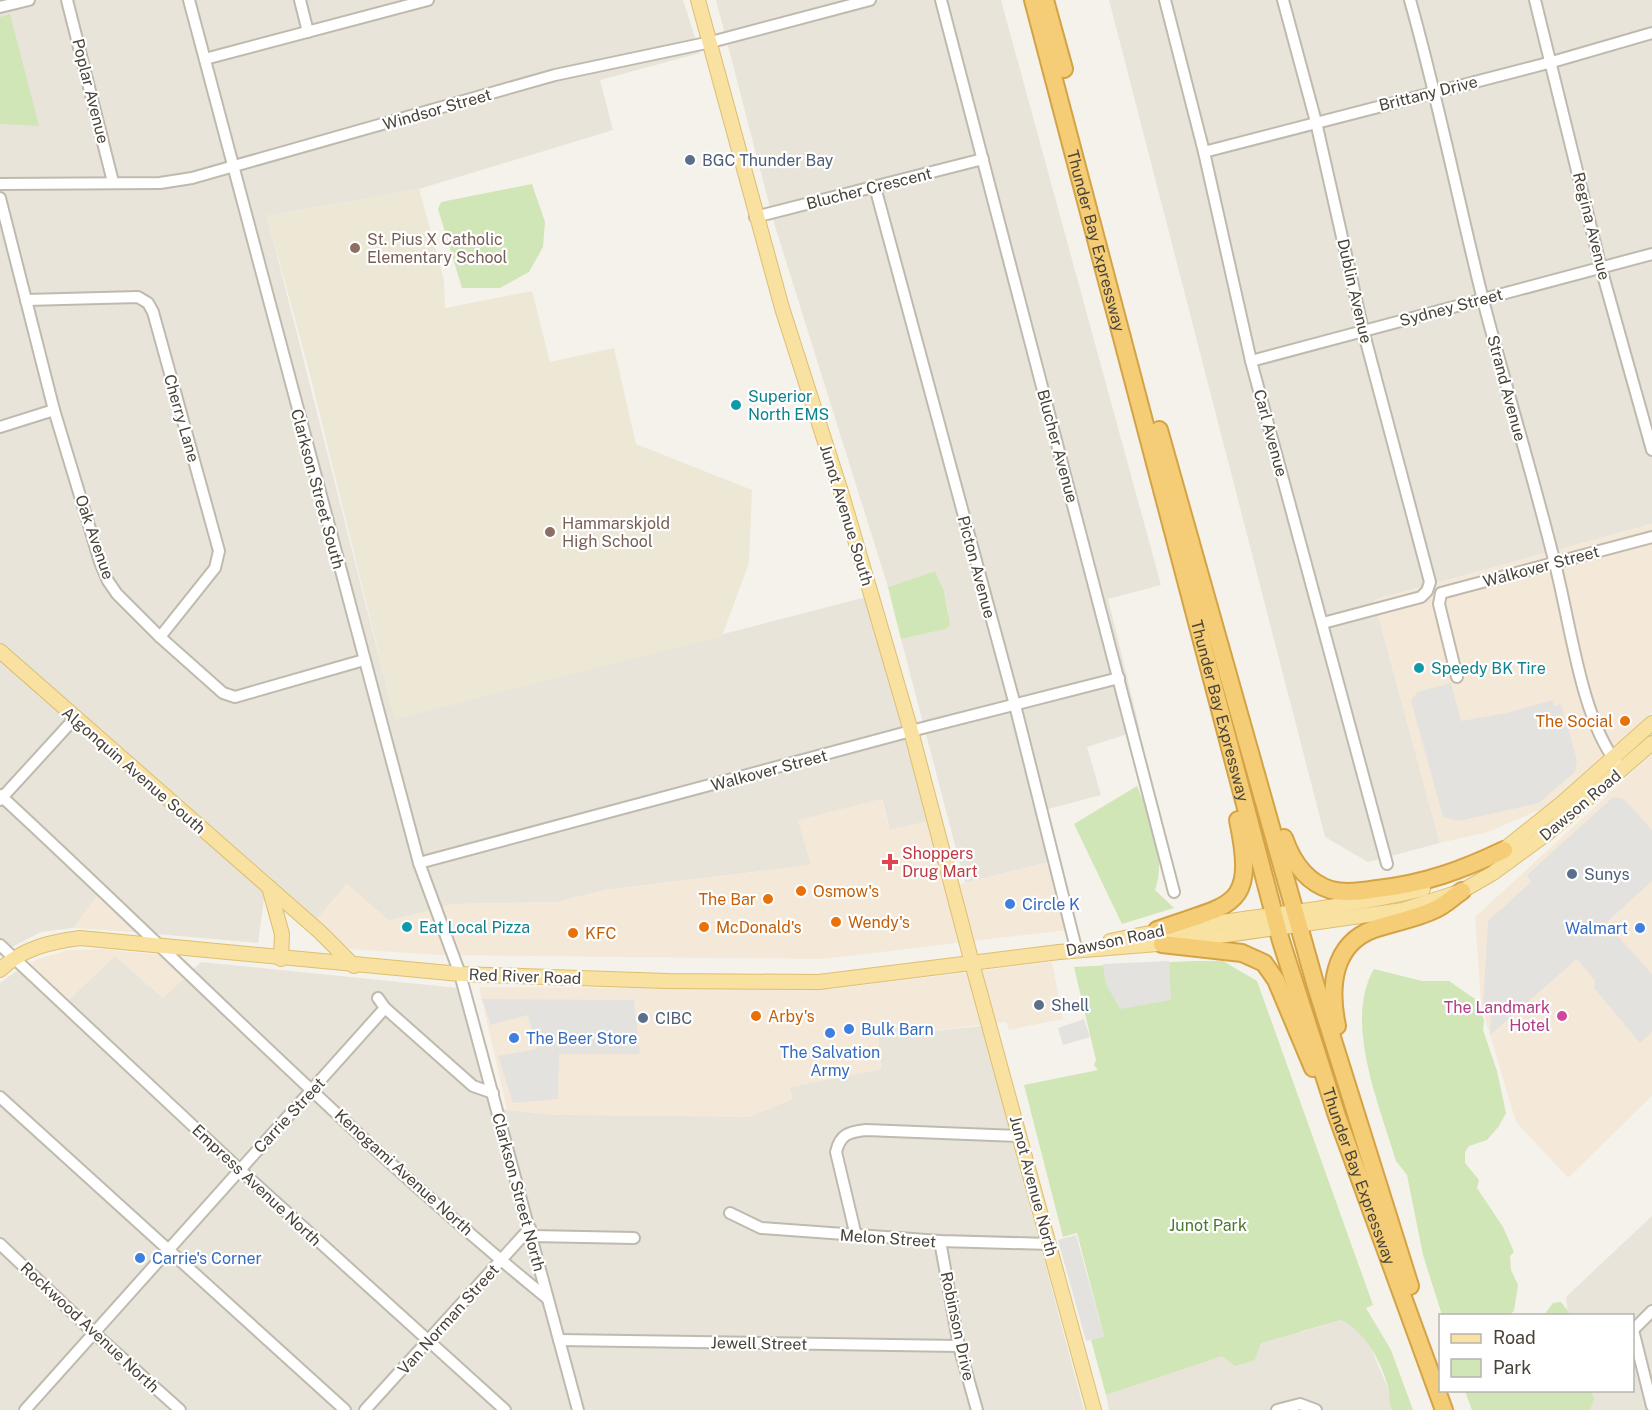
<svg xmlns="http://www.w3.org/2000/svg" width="1652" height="1410" viewBox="0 0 1652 1410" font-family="'Public Sans',sans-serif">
	<rect width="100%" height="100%" fill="#f5f2eb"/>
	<g fill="#e8e4da">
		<path d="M0 0H683L700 53 600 80 613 130 419 189 267 216 395 719 866 597 930 821 890 830 882 799 812 865 605 890 558 902 454 904 389 921 347 884 316 920 265 891 258 943 133 932 97 896 73 928 41 932 2 952 0 950Z"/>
		<path d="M716 0H1001L1161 585 1108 599 1140 730 1087 747 1101 795 1037 812 1049 862 965 883 901 639 946 629 948 611 944 591 935 571 888 587 774 223Z"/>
		<path d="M1109 0H1652V524L1374 600 1440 843 1368 862 1325 837Z"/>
		<path d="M115 956 163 998 201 962 458 988 491 1108 557 1115 789 1087 881 1069 878 1037 982 1026 1084 1410H0V983L21 968 65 1003Z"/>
		<path d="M1652 1216V1410H1580L1578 1391 1632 1390V1316L1568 1315 1566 1297Z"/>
		<path d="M1341 1320 1356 1327 1368 1341 1387 1386 1392 1410H1109L1106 1395 1223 1355 1255 1360 1260 1343 1296 1330 1302 1332Z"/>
	</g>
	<g fill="#f4e9d9">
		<path d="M1652 524V712L1544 808 1488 832 1440 843 1374 600Z"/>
		<path d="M1652 754V1096L1568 1178 1516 1122 1481 1005 1475 917Z"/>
		<path d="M881 799 890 830 930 821 948 887 1049 862 1067 930 823 959 439 955 349 949 316 920 347 884 389 921 454 904 558 902 605 890 811 865 798 820Z"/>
		<path d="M97 896 133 932 73 928Z"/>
		<path d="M102 949 163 955 186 976 163 998 115 956 65 1003 21 968 38 959 68 950Z"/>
		<path d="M1052 962 1063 1019 1009 1030 1006 1022 878 1037 881 1069 790 1087 793 1099 749 1117 557 1115 507 1110 479 987 831 989Z"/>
	</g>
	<path fill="#ede7d6" d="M419 189 444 280 445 308 532 291 550 362 614 348 636 444 752 490 749 563 722 636 395 719 308 367 267 216Z"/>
	<g fill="#d0e6b7">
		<path d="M10 14 39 126 0 124V17Z"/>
		<path d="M532 184 545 222 543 247 529 272 500 288H462L438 209 441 202Z"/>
		<path d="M935 571 944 591 950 625 946 629 901 639 888 587Z"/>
		<path d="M1137 786C1150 816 1167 859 1155 890L1174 908 1122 924 1074 824Z"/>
		<path d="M1193 961H1223L1257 981 1373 1305 1366 1308 1391 1350 1413 1410H1392C1389 1402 1389 1395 1388 1387 1381 1361 1365 1331 1341 1320L1261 1343 1255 1360 1235 1366 1222 1356 1106 1395 1091 1340 1104 1336 1077 1233 1063 1237 1024 1085 1098 1070 1094 1065 1096 1060 1074 967Z"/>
		<path d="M1374 969 1422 981H1449L1475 999 1484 1020 1483 1030 1497 1071 1506 1113 1499 1126 1487 1140 1469 1146 1465 1152V1163L1479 1180 1477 1188 1503 1227 1514 1252 1510 1256 1511 1270 1518 1285 1514 1311 1509 1315H1442L1423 1255 1407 1175 1396 1161C1380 1106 1343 1022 1374 969Z"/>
		<path d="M1561 1302 1571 1315H1544L1553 1303Z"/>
		<path d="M1465 1391H1591L1594 1399 1590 1410H1472Z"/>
	</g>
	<g fill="#e4e2df">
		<path d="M1451 683 1461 721 1507 713 1553 700 1555 706 1561 704 1577 760 1575 772 1539 803 1459 821 1443 817 1411 701 1417 692Z"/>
		<path d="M1613 797 1624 799 1652 830V881L1606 923 1652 974V1032L1640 1043 1594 988 1595 981 1577 959 1490 1035 1491 1007 1483 1005 1488 921 1531 882 1527 875Z"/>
		<path d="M1169 961 1171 1000 1120 1009 1106 984 1103 964Z"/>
		<path d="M482 999 634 1000 640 1054H559L558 1099 513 1103 498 1056 537 1049 528 1015 491 1025Z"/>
		<path d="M1084 1019 1090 1037 1063 1045 1058 1028Z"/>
		<path d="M1076 1235 1104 1336 1086 1341 1058 1240Z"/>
	</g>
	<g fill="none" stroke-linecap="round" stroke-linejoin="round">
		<defs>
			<g id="minor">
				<path d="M67 0 113 182"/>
				<path d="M189 0 419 863 460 974 578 1410"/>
				<path d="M300 0 308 32"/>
				<path d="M941 0 1174 892"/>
				<path d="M1165 0 1204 152 1251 361 1387 864"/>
				<path d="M1283 0 1316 122 1363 330 1430 582 1427 591 1421 597 1323 623"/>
				<path d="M1410 0C1438 99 1458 200 1483 300 1506 388 1533 475 1555 564 1570 621 1581 717 1616 762"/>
				<path d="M1535 0 1601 268 1652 450"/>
				<path d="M0 7 29 0"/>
				<path d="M205 59 428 0"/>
				<path d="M1204 152 1552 62 1652 33"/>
				<path d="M0 184 160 183 192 178 555 75 711 42 870 0"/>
				<path d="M875 187 1015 705 1076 948"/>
				<path d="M0 198 54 410 100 562 108 581 117 594 160 637 223 693 235 697 364 660"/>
				<path d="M755 217 983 159"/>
				<path d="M26 300 138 297 148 303 153 312 219 551 215 568 160 637"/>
				<path d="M1251 361 1652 254"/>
				<path d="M0 427 54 410"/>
				<path d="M1457 677 1439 604 1441 593 1652 537"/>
				<path d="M0 795C182 963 355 1142 547 1298"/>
				<path d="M0 800 74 719"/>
				<path d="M419 863 911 731 1119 678"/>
				<path d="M0 945 239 1169 505 1410"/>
				<path d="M378 998 385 1008 473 1086 493 1093"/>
				<path d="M0 1097 345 1410"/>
				<path d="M730 1213 761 1228 940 1241 1050 1244"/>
				<path d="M532 1236 634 1238"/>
				<path d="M856 1236 836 1152C840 1134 849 1132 866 1130L1020 1136"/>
				<path d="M940 1241 959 1346 977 1410"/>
				<path d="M0 1244 93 1332 180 1410"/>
				<path d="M1652 1311 1633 1330 1652 1406"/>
				<path d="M559 1340 959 1346"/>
				<path d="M25 1410 385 1008"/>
				<path d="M365 1410 530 1228"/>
				<path d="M1277 1410 1300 1404 1316 1410"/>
			</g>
			<g id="major">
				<path d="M698 0 782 308 842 495 911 731 972 963 1094 1410"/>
				<path d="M0 651 320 932 354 966"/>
				<path d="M1497 855 1562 803 1652 723"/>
				<path d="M269 887 282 934 281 959"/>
				<path d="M1110 941C1214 918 1320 914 1423 889"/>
				<path d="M0 970C23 948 50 942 80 938L460 974 667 981 819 982 1059 952 1170 943 1403 910 1462 891 1493 873 1549 832 1652 743"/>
			</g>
			<g id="highway">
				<path id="s1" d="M1033 0 1281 941 1337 1116 1444 1410"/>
				<path d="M1045 0 1064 69"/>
				<path d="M1159 430 1315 983 1410 1286"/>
				<path d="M1284 838C1292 861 1305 882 1331 890 1346 894 1363 891 1377 889 1424 884 1462 870 1504 850"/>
				<path d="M1157 930C1232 903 1257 910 1238 820"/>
				<path d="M1162 944 1242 953 1264 963 1276 980 1313 1068"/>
				<path d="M1337 1026C1329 988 1332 944 1374 929 1394 922 1416 919 1436 909 1445 905 1453 897 1462 891"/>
			</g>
		</defs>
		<use href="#minor" stroke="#c0baae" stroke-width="14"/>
		<use href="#major" stroke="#ddbf71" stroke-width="16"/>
		<use href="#highway" stroke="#d4a346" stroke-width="20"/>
		<use href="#minor" stroke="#fff" stroke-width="10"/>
		<use href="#major" stroke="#f8e1a1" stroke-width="14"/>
		<use href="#highway" stroke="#f5cd76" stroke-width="16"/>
	</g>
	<g fill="#5c6f8a" stroke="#fff" stroke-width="2">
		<circle cx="690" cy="160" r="6"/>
		<circle cx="1572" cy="874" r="6"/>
		<circle cx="1039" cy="1005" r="6"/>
		<circle cx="643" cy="1018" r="6"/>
	</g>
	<g fill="#8d6e63" stroke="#fff" stroke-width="2">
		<circle cx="355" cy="248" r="6"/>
		<circle cx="550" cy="532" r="6"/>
	</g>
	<g fill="#0f9aa8" stroke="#fff" stroke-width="2">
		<circle cx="736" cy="405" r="6"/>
		<circle cx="1419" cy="668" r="6"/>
		<circle cx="407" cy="927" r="6"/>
	</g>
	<g fill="#e8710a" stroke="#fff" stroke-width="2">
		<circle cx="1625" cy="721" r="6"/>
		<circle cx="801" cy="891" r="6"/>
		<circle cx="768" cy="899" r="6"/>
		<circle cx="836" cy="922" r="6"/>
		<circle cx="704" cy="927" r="6"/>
		<circle cx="573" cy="933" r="6"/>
		<circle cx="756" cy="1016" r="6"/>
	</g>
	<path fill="#e0444e" stroke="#fff" stroke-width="2" d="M887 853h6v6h6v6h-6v6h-6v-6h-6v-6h6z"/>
	<g fill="#3f7fe0" stroke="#fff" stroke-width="2">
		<circle cx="1010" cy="904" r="6"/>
		<circle cx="1640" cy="928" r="6"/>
		<circle cx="849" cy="1029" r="6"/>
		<circle cx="830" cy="1033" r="6"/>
		<circle cx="514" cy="1038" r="6"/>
		<circle cx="140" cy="1258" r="6"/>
	</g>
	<circle fill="#d1479c" stroke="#fff" stroke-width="2" cx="1562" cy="1016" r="6"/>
	<g text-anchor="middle" stroke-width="4.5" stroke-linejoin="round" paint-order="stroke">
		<g font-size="16" fill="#494339" stroke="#fff">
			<text transform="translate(91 91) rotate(76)" y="6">Poplar Avenue</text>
			<text transform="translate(1428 93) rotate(-14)" y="6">Brittany Drive</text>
			<text transform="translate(437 109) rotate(-16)" y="6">Windsor Street</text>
			<text transform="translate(869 188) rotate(-14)" y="6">Blucher Crescent</text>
			<text transform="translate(1592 226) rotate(76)" y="6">Regina Avenue</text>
			<text dy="6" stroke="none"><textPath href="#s1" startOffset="249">Thunder Bay Expressway</textPath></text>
			<text transform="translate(1355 291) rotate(77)" y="6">Dublin Avenue</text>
			<text transform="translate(1451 307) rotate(-15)" y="6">Sydney Street</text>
			<text transform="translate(1507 388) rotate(75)" y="6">Strand Avenue</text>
			<text transform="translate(182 418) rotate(74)" y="6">Cherry Lane</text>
			<text transform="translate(1271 433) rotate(75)" y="6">Carl Avenue</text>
			<text transform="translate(1058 446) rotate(75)" y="6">Blucher Avenue</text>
			<text transform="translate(318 489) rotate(75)" y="6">Clarkson Street South</text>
			<text transform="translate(847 515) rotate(73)" y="6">Junot Avenue South</text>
			<text transform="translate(95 537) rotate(71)" y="6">Oak Avenue</text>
			<text transform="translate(1541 566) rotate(-15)" y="6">Walkover Street</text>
			<text transform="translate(977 567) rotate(75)" y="6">Picton Avenue</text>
			<text dy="6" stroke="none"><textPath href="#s1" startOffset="735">Thunder Bay Expressway</textPath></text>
			<text transform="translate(134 770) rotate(41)" y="6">Algonquin Avenue South</text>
			<text transform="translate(769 770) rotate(-15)" y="6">Walkover Street</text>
			<text transform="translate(1580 805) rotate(-40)" y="6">Dawson Road</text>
			<text transform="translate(1115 940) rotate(-12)" y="6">Dawson Road</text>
			<text transform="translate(525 976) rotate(2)" y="6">Red River Road</text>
			<text transform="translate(289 1115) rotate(-47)" y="6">Carrie Street</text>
			<text transform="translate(404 1172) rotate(42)" y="6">Kenogami Avenue North</text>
			<text dy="6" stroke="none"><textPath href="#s1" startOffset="1221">Thunder Bay Expressway</textPath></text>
			<text transform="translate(257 1185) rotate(43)" y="6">Empress Avenue North</text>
			<text transform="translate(1034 1186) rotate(75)" y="6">Junot Avenue North</text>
			<text transform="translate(519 1192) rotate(75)" y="6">Clarkson Street North</text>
			<text transform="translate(888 1238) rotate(4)" y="6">Melon Street</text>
			<text transform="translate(448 1319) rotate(-48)" y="6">Van Norman Street</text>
			<text transform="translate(958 1326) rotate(78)" y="6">Robinson Drive</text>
			<text transform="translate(90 1327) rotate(43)" y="6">Rockwood Avenue North</text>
			<text transform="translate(759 1343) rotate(1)" y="6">Jewell Street</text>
		</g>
		<g font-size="16" fill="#4e5e75" stroke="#fff" text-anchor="start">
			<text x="702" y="166">BGC Thunder Bay</text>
			<text x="1584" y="880">Sunys</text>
			<text x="1051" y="1011">Shell</text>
			<text x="655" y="1024">CIBC</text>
		</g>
		<g font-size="16" fill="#785e54" stroke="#fff" text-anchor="start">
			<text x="367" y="245">St. Pius X Catholic<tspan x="367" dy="18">Elementary School</tspan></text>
			<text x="562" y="529">Hammarskjold<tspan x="562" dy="18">High School</tspan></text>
		</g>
		<g font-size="16" fill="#0d838f" stroke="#fff" text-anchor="start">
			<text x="748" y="402">Superior<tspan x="748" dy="18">North EMS</tspan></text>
			<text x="1431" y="674">Speedy BK Tire</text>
			<text x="419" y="933">Eat Local Pizza</text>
		</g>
		<g font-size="16" fill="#c56008" stroke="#fff" text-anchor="start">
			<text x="1613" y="727" text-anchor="end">The Social</text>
			<text x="813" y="897">Osmow's</text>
			<text x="756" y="905" text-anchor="end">The Bar</text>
			<text x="848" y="928">Wendy's</text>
			<text x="716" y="933">McDonald's</text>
			<text x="585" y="939">KFC</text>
			<text x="768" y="1022">Arby's</text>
		</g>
		<g font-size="16" fill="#be3a42" stroke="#fff" text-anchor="start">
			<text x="902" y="859">Shoppers<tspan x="902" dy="18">Drug Mart</tspan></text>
		</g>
		<g font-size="16" fill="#366cbe" stroke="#fff" text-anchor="start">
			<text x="1022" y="910">Circle K</text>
			<text x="1628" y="934" text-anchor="end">Walmart</text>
			<text x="861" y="1035">Bulk Barn</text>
			<text x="526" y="1044">The Beer Store</text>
			<text x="830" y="1058" text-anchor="middle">The Salvation<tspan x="830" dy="18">Army</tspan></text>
			<text x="152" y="1264">Carrie's Corner</text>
		</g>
		<g font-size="16" fill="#b23c85" stroke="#fff" text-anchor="end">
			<text x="1550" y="1013">The Landmark<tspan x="1550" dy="18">Hotel</tspan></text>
		</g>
		<g font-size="16" fill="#49782f" stroke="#fff">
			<text x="1208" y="1231">Junot Park</text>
		</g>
	</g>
	<rect x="1439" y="1314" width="195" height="78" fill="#ffffff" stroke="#b6b4b0" stroke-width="1.5"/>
	<rect x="1451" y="1334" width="30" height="9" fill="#f8e1a1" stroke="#b6b4b0" stroke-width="1.5"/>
	<text x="1493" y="1344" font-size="18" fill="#494339">Road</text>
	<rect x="1451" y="1359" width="30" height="18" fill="#d0e6b7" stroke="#b6b4b0" stroke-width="1.5"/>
	<text x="1493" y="1374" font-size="18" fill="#494339">Park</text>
</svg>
